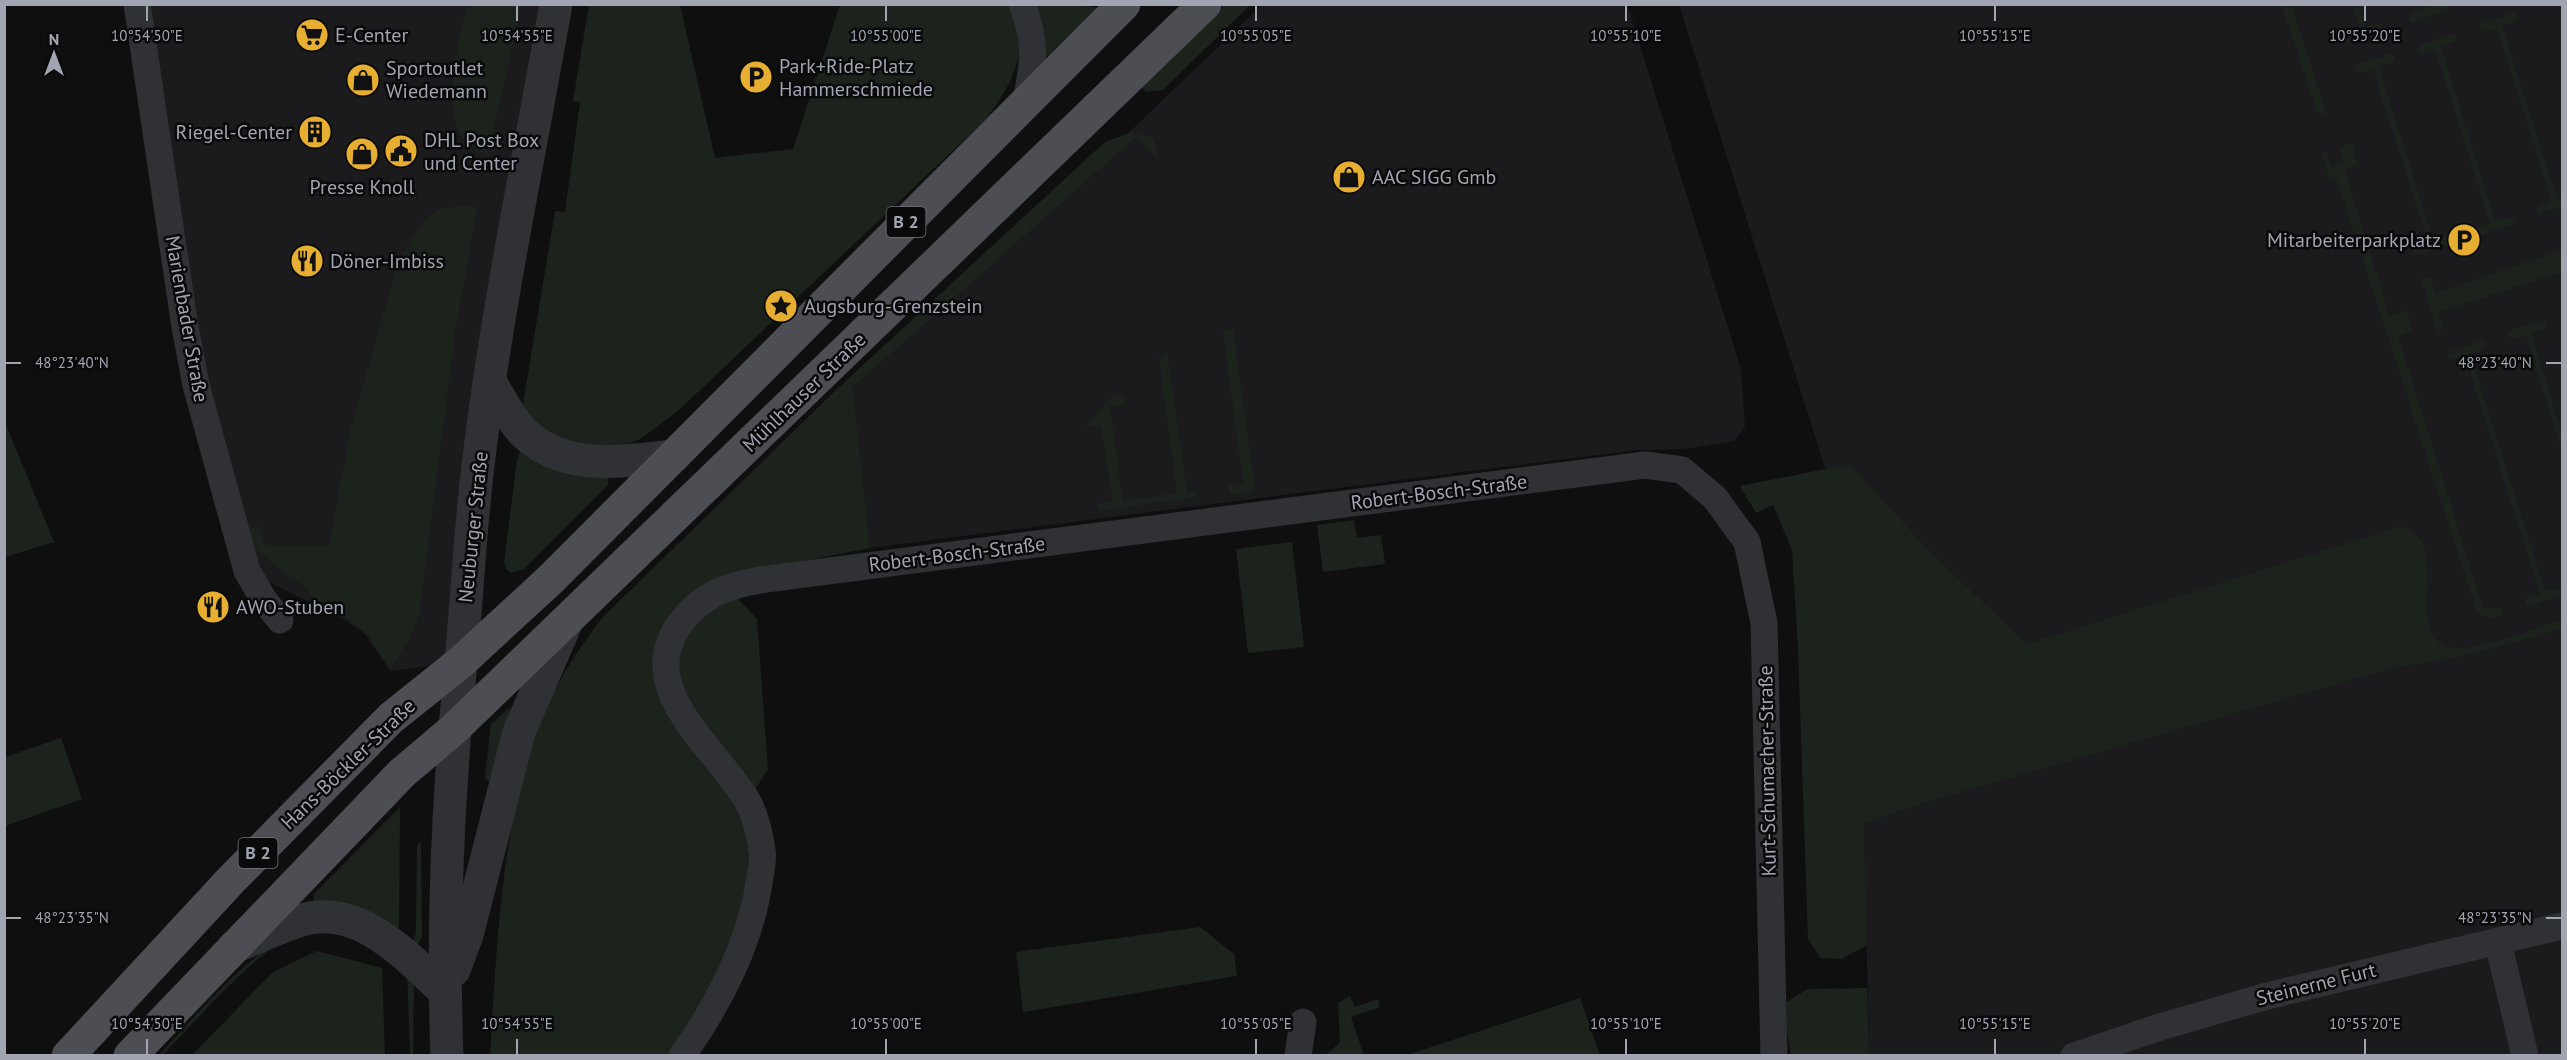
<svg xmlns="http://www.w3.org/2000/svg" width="2567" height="1060" viewBox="0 0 2567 1060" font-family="'PT Sans',sans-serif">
	<rect width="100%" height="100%" fill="#0f0f10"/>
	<g fill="#1b1b1d">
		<path d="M1627 4 1741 369 1745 426 1735 441 1686 449 1636 450 870 548 853 387 1035 222 1262 5Z"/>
		<path d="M137 5H556L461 662 390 671 365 634 345 620 247 571 196 385Z"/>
		<path d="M1679 5H2562V1055H1869L1864 824 1930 801Z"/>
	</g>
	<g fill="#1c231d">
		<path d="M1059 4 1095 7 1096 10 1047 58 1032 5Z"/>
		<path d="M468 5H521L488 156C478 151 469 147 462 137 442 107 459 37 468 5Z"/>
		<path d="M589 5H680L715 158 793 149 840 5H1012C1032 47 1012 86 985 120L679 410 642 438 618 449 571 448 526 415 523 404 555 211 565 212 580 102 573 101Z"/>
		<path d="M1224 5H1250L1163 90 1147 92 1140 87Z"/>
		<path d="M2282 5H2291L2327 115 2317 112Z"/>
		<path d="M2353 5H2358L2365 27 2381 23 2384 30 2350 42 2346 40V34L2360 29Z"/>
		<path d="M2422 5H2427L2428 7 2447 5 2448 7 2445 11 2413 22 2409 21V15L2423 9Z"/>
		<path d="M2514 13 2518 16V20L2502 26 2557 200 2562 198V207L2538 213 2537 208 2552 201 2497 28 2482 32 2479 28 2481 24Z"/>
		<path d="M2452 34 2456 36V41L2441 47 2495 221 2511 216 2515 221 2513 224 2480 235 2475 233 2476 228 2490 222 2435 49 2422 53 2417 50 2419 45Z"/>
		<path d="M2390 54 2395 56 2394 61 2379 67 2433 240 2449 236 2453 240 2451 244 2418 255 2413 252 2414 247 2428 242 2373 69 2360 73 2355 69 2357 65Z"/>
		<path d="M1130 133 1152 137 1157 147V159L1136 137 853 387 870 548 788 564 731 579 739 600 757 619 768 770 743 807 755 854 737 941 697 1020 668 1055 490 1056C496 958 500 860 525 765 539 711 569 660 603 617L836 390 1095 151 1107 141Z"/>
		<path d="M2352 143 2357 165 2344 169 2389 315 2404 311 2408 313 2413 331 2398 337 2483 608H2504L2502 615 2491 618 2480 615 2476 609 2338 182 2329 177 2322 153 2326 151 2331 166 2343 162 2339 147Z"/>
		<path d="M458 206 477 207 455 332 419 616 409 640 390 669 366 633 347 618 318 606 305 586 289 577 255 548 250 529 259 526 265 545H329L351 428 394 277C401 258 418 218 439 210 444 208 452 207 458 206Z"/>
		<path d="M2562 250V272L2439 312 2443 327 2439 331 2436 328 2422 281 2424 277 2430 278 2435 293Z"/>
		<path d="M2542 320 2546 322V327L2531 333 2562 434V451L2526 335 2512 339 2507 335 2509 331Z"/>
		<path d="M1233 328 1255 491 1231 494 1227 486 1243 484 1223 330Z"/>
		<path d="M2481 341 2486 343V348L2470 354 2545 591 2562 588V595L2530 606 2525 604 2526 599 2540 593 2465 356 2452 360 2447 358 2449 352Z"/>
		<path d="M1167 352 1187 492 1195 490 1196 497 1100 511 1097 504 1113 502 1101 426 1085 427 1114 395 1126 399 1123 405 1110 406 1122 501 1177 493 1159 358Z"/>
		<path d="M5 422 54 542 5 557H4Z"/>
		<path d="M522 446 608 474V485L524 569 511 573 506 569 504 562 517 460Z"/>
		<path d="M1846 465 1855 470 1932 554 2027 644 2401 526C2462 542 2386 658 2470 647 2498 644 2535 628 2562 620V629L2467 655 2389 669 1930 801 1864 824 1867 945 1842 959 1820 958 1808 939 1798 649 1792 550 1773 505 1756 513 1740 486Z"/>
		<path d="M1354 520 1357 538 1381 535 1385 564 1323 572 1317 525Z"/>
		<path d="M1292 542 1304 647 1248 653 1236 549Z"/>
		<path d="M511 706 490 781H487L485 777 491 724Z"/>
		<path d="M61 738 82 799 5 826V757Z"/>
		<path d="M400 807 399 929 361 909 314 903V894Z"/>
		<path d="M421 842 422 936 418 945 413 944 416 932 417 845Z"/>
		<path d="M319 924C343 923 376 927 390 950 365 934 337 923 307 930 265 939 194 1023 163 1055L158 1056C200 1012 258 937 319 924Z"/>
		<path d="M1200 927 1234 954 1237 976 1023 1012 1016 952Z"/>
		<path d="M317 951 382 968 385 1055H192L273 972Z"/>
		<path d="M407 968 414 978 413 1055H410Z"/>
		<path d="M1867 988 1869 1055H1791L1787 1030 1786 1002 1808 989Z"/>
		<path d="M1350 996 1355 1007 1378 999 1380 1007 1351 1017 1364 1055H1325L1340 1043 1338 1003Z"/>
		<path d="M1580 998 1600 1055H1407Z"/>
	</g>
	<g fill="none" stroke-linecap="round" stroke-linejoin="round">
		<g stroke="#303135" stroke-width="27">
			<path d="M137 4 185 327 196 385 247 571 264 600 280 620"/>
			<path d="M1022 4C1037 44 1034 61 1026 101"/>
			<path d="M2498 942 2525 1056"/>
			<path d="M682 1056C720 1002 751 943 760 877 761 869 764 859 762 850 760 836 755 815 748 802 718 749 630 688 682 621 702 595 727 586 760 580L1645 465 1682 470 1715 498 1747 542 1764 623 1774 1056"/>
			<path d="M1298 1056 1303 1022"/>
			<path d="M2074 1056 2160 1027 2267 996 2562 926"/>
		</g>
		<g stroke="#303135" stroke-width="33">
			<path d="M490 382C500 397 510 419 523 432 566 473 622 461 674 456"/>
			<path d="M234 947C256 938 277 928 298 921 358 901 405 955 444 991"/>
			<path d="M454 970 467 935 519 732 567 621"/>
			<path d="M447 1056C442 924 448 793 461 662 467 597 470 531 478 466 496 312 529 158 556 4"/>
		</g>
		<g stroke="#4c4e54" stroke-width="33">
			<path d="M68 1056 232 879 391 718 461 662 551 579 1124 4"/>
			<path d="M130 1056 402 773 454 729 1205 4"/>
		</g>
	</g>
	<path fill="none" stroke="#a1a5b1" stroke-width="2" d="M147 6V21M517 6V21M886 6V21M1256 6V21M1626 6V21M1995 6V21M2365 6V21M6 363H21M2546 363H2561M6 918H21M2546 918H2561M147 1039V1054M517 1039V1054M886 1039V1054M1256 1039V1054M1626 1039V1054M1995 1039V1054M2365 1039V1054"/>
	<defs>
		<symbol id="supermarket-disc" viewBox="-11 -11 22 22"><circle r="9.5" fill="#e7af31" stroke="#0a0a0b"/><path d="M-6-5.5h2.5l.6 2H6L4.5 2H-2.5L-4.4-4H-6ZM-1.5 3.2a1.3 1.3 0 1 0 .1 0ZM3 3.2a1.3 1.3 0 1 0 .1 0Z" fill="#111"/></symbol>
		<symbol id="parking-disc" viewBox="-11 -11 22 22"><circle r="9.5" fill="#e7af31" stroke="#0a0a0b"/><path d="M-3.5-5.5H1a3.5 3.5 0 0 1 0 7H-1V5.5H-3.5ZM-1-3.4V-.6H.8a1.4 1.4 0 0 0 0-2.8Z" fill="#111"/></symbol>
		<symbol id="shop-disc" viewBox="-11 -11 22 22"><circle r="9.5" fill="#e7af31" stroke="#0a0a0b"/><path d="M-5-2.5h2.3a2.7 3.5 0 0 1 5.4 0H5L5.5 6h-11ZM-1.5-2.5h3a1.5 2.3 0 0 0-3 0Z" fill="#111"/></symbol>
		<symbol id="building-disc" viewBox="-11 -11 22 22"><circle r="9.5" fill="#e7af31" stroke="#0a0a0b"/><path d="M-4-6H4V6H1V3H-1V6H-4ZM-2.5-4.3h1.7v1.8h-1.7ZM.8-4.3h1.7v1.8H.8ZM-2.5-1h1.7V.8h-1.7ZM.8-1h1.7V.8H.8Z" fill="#111"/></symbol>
		<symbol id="civic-disc" viewBox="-11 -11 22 22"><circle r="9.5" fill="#e7af31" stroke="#0a0a0b"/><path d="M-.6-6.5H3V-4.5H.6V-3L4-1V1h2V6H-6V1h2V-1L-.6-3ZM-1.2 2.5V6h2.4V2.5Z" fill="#111"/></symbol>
		<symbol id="restaurant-disc" viewBox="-11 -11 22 22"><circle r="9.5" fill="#e7af31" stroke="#0a0a0b"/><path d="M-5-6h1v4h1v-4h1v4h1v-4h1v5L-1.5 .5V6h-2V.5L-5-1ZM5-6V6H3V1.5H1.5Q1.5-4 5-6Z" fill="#111"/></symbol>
		<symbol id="sight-disc" viewBox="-11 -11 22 22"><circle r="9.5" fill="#e7af31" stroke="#0a0a0b"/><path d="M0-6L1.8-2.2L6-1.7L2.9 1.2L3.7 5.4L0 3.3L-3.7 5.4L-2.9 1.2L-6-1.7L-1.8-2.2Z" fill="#111"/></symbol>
	</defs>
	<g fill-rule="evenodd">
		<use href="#supermarket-disc" x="293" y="16" width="38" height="38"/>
		<use href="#parking-disc" x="737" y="58" width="38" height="38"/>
		<use href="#shop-disc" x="344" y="61" width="38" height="38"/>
		<use href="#building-disc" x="296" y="113" width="38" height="38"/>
		<use href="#civic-disc" x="382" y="132" width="38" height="38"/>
		<use href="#shop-disc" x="343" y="135" width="38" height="38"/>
		<use href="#shop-disc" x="1330" y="158" width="38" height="38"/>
		<use href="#parking-disc" x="2445" y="221" width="38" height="38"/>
		<use href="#restaurant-disc" x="288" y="242" width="38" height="38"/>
		<use href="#sight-disc" x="762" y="287" width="38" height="38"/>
		<use href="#restaurant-disc" x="194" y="588" width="38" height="38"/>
	</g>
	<g text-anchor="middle" stroke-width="5" stroke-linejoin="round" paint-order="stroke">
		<g fill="#0a0a0b" stroke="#74767f" stroke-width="1.5">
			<rect x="886.5" y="207" width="39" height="30" rx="4.5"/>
			<rect x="238.5" y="838" width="39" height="30" rx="4.5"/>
		</g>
		<g font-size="18" font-weight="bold" fill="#a1a5b1">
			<text x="906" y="228">B 2</text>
			<text x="258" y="859">B 2</text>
		</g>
		<g font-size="20" fill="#a1a5b1" stroke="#0a0a0b" text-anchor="start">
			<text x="335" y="42">E-Center</text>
			<text x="779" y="73">Park+Ride-Platz<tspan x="779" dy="23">Hammerschmiede</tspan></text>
			<text x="386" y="75">Sportoutlet<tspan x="386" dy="23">Wiedemann</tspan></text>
			<text x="292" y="139" text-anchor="end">Riegel-Center</text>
			<text x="424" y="147">DHL Post Box<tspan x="424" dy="23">und Center</tspan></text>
			<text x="1372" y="184">AAC SIGG Gmb</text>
			<text x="362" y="194" text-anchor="middle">Presse Knoll</text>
			<text x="2441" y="247" text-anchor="end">Mitarbeiterparkplatz</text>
			<text x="330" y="268">Döner-Imbiss</text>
			<text x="804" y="313">Augsburg-Grenzstein</text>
			<text x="236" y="614">AWO-Stuben</text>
		</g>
		<g font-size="20" fill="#a1a5b1" stroke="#0a0a0b">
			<text transform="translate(187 319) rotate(80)" y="7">Marienbader Straße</text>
			<text transform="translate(804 392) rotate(-44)" y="7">Mühlhauser Straße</text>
			<text transform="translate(1439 492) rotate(-7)" y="7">Robert-Bosch-Straße</text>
			<text transform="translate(473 527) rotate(-84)" y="7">Neuburger Straße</text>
			<text transform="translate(957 554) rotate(-7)" y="7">Robert-Bosch-Straße</text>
			<text transform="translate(348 764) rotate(-44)" y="7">Hans-Böckler-Straße</text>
			<text transform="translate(1767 771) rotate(-91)" y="7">Kurt-Schumacher-Straße</text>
			<text transform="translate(2316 984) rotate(-14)" y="7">Steinerne Furt</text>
		</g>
	</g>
	<g font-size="15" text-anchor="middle" fill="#a1a5b1" stroke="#0a0a0b" stroke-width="5" stroke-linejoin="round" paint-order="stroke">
		<text x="147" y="41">10°54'50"E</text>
		<text x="517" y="41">10°54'55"E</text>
		<text x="886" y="41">10°55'00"E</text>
		<text x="1256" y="41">10°55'05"E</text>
		<text x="1626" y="41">10°55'10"E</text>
		<text x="1995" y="41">10°55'15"E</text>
		<text x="2365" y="41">10°55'20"E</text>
		<text x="72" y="368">48°23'40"N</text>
		<text x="2495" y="368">48°23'40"N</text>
		<text x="72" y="923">48°23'35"N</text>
		<text x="2495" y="923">48°23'35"N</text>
		<text x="147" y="1029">10°54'50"E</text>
		<text x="517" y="1029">10°54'55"E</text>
		<text x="886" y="1029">10°55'00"E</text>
		<text x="1256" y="1029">10°55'05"E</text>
		<text x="1626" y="1029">10°55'10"E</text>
		<text x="1995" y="1029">10°55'15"E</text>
		<text x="2365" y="1029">10°55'20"E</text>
	</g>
	<rect width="2567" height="1060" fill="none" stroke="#a1a5b1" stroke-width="12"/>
	<g transform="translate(54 54)" stroke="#0a0a0b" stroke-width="4.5" paint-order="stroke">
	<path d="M0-4.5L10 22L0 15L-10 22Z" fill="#a1a5b1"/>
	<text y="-9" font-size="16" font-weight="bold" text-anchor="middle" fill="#a1a5b1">N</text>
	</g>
</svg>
